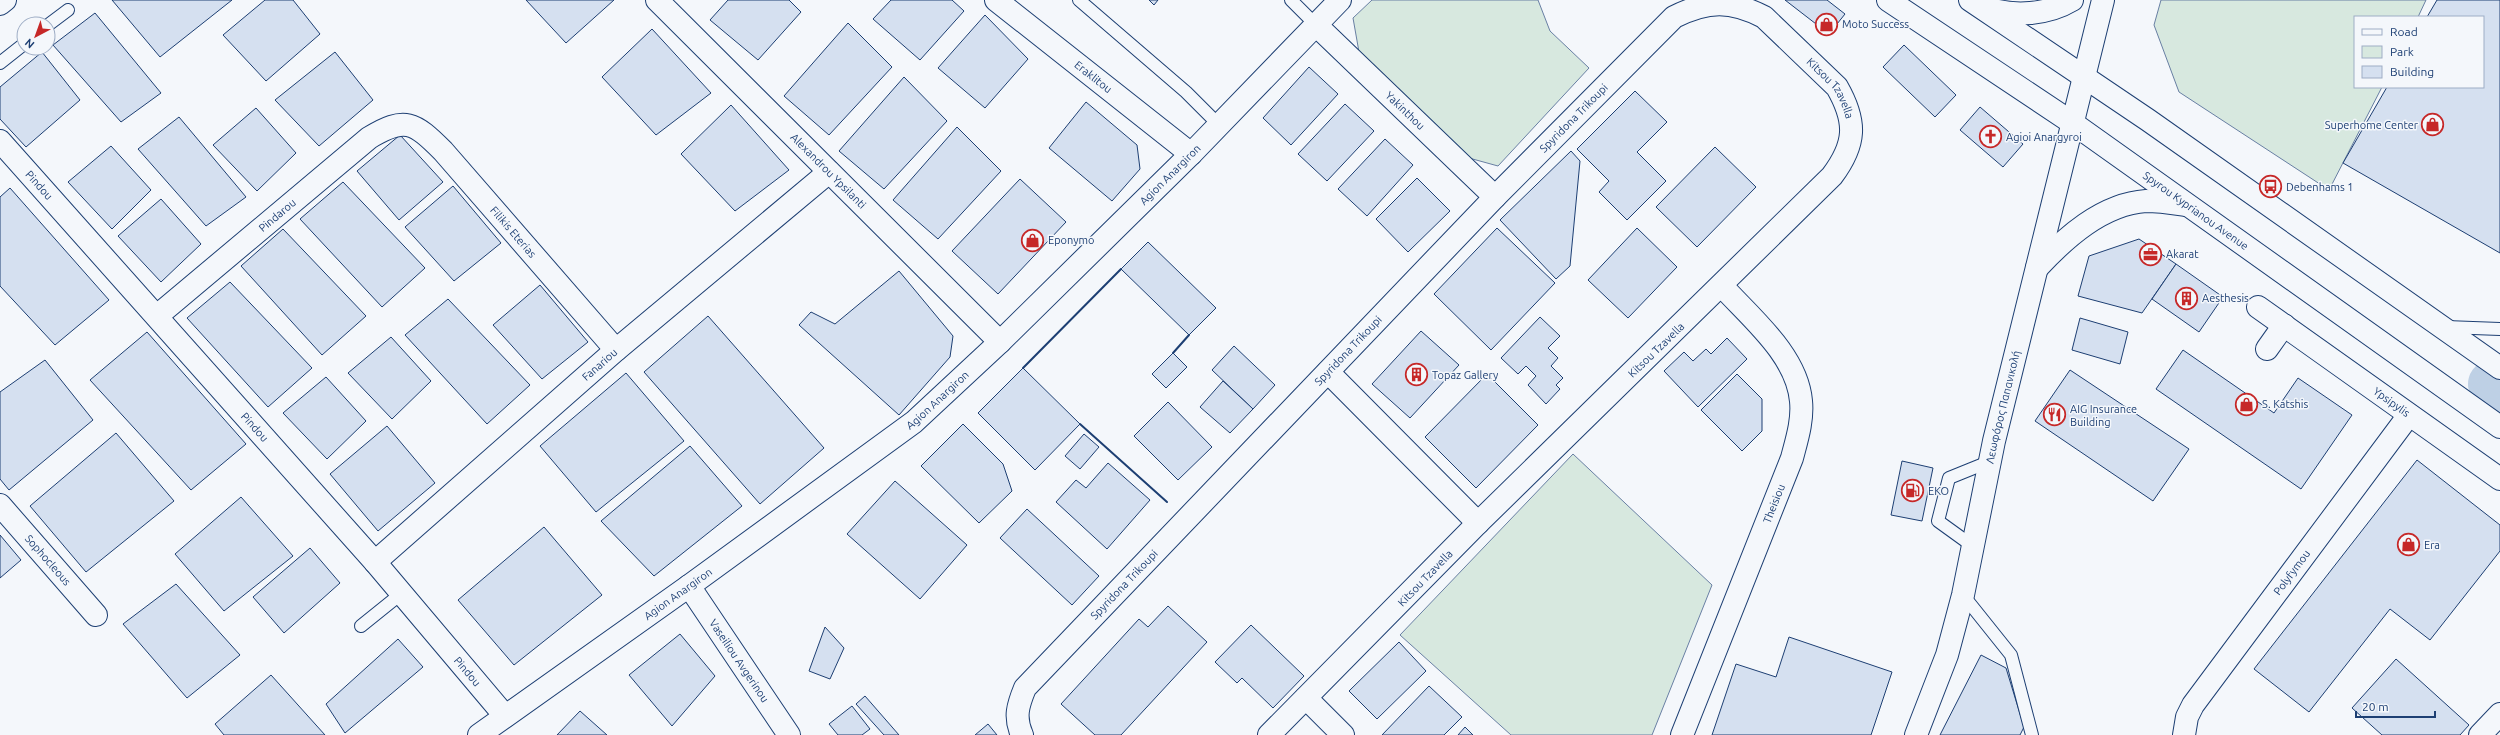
<svg xmlns="http://www.w3.org/2000/svg" width="2500" height="735" viewBox="0 0 2500 735" font-family="Ubuntu,sans-serif">
	<rect width="100%" height="100%" fill="#f4f7fb"/>
	<g fill="#d7e8df" stroke="#687fa3">
		<path d="M1372 0H1538L1550 31 1589 68 1498 166 1469 158 1359 52 1353 18Z"/>
		<path d="M2161 0H2426L2418 17H2355V87H2382L2329 190 2179 92 2154 25Z"/>
		<path d="M1573 454 1712 585 1652 735H1511L1400 635Z"/>
	</g>
	<g fill="none" stroke-linecap="round" stroke-linejoin="round">
		<path stroke="#bed0e5" stroke-width="48" d="M2492 384 2500 390"/>
	</g>
	<g fill="#d5e0f0" stroke="#1d3f73">
		<path d="M112 0H232L160 57Z"/>
		<path d="M265 0H293L320 34 266 81 223 35Z"/>
		<path d="M526 0H614L566 43Z"/>
		<path d="M728 0H789L801 12 758 60 710 20Z"/>
		<path d="M891 0H952L964 11 920 60 873 19Z"/>
		<path d="M1149 0H1158L1154 5Z"/>
		<path d="M1785 0H1827L1845 14 1829 34Z"/>
		<path d="M2437 0H2500V253L2343 163 2387 87H2483V17H2427Z"/>
		<path d="M95 13 161 93 121 122 53 45Z"/>
		<path d="M985 15 1028 59 985 108 938 68Z"/>
		<path d="M848 23 892 67 829 135 784 96Z"/>
		<path d="M652 29 711 93 656 135 602 77Z"/>
		<path d="M1904 45 1956 95 1935 117 1883 67Z"/>
		<path d="M42 52 80 100 26 147 0 119V87Z"/>
		<path d="M335 52 373 100 319 146 275 100Z"/>
		<path d="M1309 67 1338 94 1291 145 1263 118Z"/>
		<path d="M904 77 947 121 884 189 839 151Z"/>
		<path d="M1635 91 1667 122 1637 152 1666 181 1627 220 1599 192 1609 181 1577 149Z"/>
		<path d="M1086 102 1137 145 1140 169 1112 201 1049 148Z"/>
		<path d="M1345 104 1374 131 1327 181 1298 154Z"/>
		<path d="M731 105 789 170 735 211 681 154Z"/>
		<path d="M1980 107 2023 144 2003 167 1960 130Z"/>
		<path d="M256 108 296 153 257 191 213 145Z"/>
		<path d="M179 117 246 197 206 226 138 149Z"/>
		<path d="M957 127 1001 171 938 239 893 200Z"/>
		<path d="M400 135 443 182 399 220 357 171Z"/>
		<path d="M1385 139 1413 165 1367 216 1338 189Z"/>
		<path d="M111 146 151 190 112 229 68 182Z"/>
		<path d="M1715 147 1756 187 1697 247 1656 207Z"/>
		<path d="M1571 151 1580 161 1570 266 1556 279 1500 220Z"/>
		<path d="M1417 178 1450 211 1408 252 1376 219Z"/>
		<path d="M1020 179 1066 222 998 294 952 251Z"/>
		<path d="M343 182 425 268 382 307 300 219Z"/>
		<path d="M453 186 501 243 454 281 405 227Z"/>
		<path d="M10 188 109 300 55 345 0 286V197Z"/>
		<path d="M161 199 201 244 161 282 118 236Z"/>
		<path d="M1497 228 1555 283 1491 350 1434 294Z"/>
		<path d="M1637 228 1677 267 1628 318 1588 280Z"/>
		<path d="M283 229 366 316 322 355 241 266Z"/>
		<path d="M2139 239 2176 264 2142 313 2078 296 2089 256Z"/>
		<path d="M1148 242 1216 308 1189 335 1121 269Z"/>
		<path d="M2176 264 2223 297 2199 332 2152 299Z"/>
		<path d="M899 271 953 336 950 357 899 415 799 325 811 312 835 324Z"/>
		<path d="M230 282 312 368 268 407 187 318Z"/>
		<path d="M540 285 588 342 542 379 493 325Z"/>
		<path d="M448 299 530 385 487 424 405 335Z"/>
		<path d="M708 316 824 448 760 504 644 372Z"/>
		<path d="M1540 317 1560 336 1548 348 1558 358 1551 366 1563 378 1556 385 1560 389 1546 404 1528 385 1536 376 1526 366 1518 374 1501 358Z"/>
		<path d="M2080 318 2128 332 2120 364 2072 350Z"/>
		<path d="M1421 331 1459 365 1410 418 1372 384Z"/>
		<path d="M147 332 246 444 191 490 90 380Z"/>
		<path d="M391 337 431 381 392 419 348 373Z"/>
		<path d="M1727 338 1747 359 1698 407 1664 371 1684 352 1693 361 1706 349 1711 354Z"/>
		<path d="M1234 346 1275 385 1253 409 1212 370Z"/>
		<path d="M2183 350 2274 413 2298 378 2352 415 2301 489 2156 389Z"/>
		<path d="M1173 353 1187 367 1166 388 1152 374Z"/>
		<path d="M45 360 93 420 9 490 0 479V392Z"/>
		<path d="M1023 368 1080 424 1035 470 978 413Z"/>
		<path d="M2070 370 2189 449 2153 501 2035 421Z"/>
		<path d="M626 373 684 441 596 512 540 446Z"/>
		<path d="M1487 374 1538 425 1476 488 1425 437Z"/>
		<path d="M1737 374 1762 399V431L1742 451 1701 410Z"/>
		<path d="M326 377 366 421 327 459 283 413Z"/>
		<path d="M1223 381 1253 409 1230 433 1200 407Z"/>
		<path d="M1168 402 1212 447 1178 480 1134 436Z"/>
		<path d="M963 424 1003 464 1012 491 979 523 921 466Z"/>
		<path d="M387 426 435 483 378 531 330 474Z"/>
		<path d="M116 433 174 501 86 572 30 506Z"/>
		<path d="M1084 434 1099 447 1080 469 1065 456Z"/>
		<path d="M690 446 742 506 654 576 601 521Z"/>
		<path d="M2417 460 2500 525V551L2430 640 2390 609 2309 712 2254 669Z"/>
		<path d="M1902 461 1933 468 1922 521 1891 515Z"/>
		<path d="M1108 463 1150 500 1107 549 1056 502 1076 480 1086 488Z"/>
		<path d="M895 481 967 545 920 599 847 534Z"/>
		<path d="M241 497 293 556 224 611 175 554Z"/>
		<path d="M1027 509 1099 576 1072 605 1000 538Z"/>
		<path d="M544 527 602 595 514 665 458 600Z"/>
		<path d="M0 535 21 560 0 578Z"/>
		<path d="M310 548 340 583 284 633 253 597Z"/>
		<path d="M176 584 240 655 187 698 123 624Z"/>
		<path d="M1168 606 1207 642 1121 735H1095L1061 704 1139 619 1148 627Z"/>
		<path d="M1251 625 1304 676 1273 708 1242 678 1237 683 1215 662Z"/>
		<path d="M825 627 844 648 830 679 809 671Z"/>
		<path d="M680 634 715 676 672 726 629 675Z"/>
		<path d="M1789 637 1892 672 1871 735H1712L1736 664 1776 677Z"/>
		<path d="M398 639 423 667 345 733 326 704Z"/>
		<path d="M1399 642 1426 671 1377 719 1349 691Z"/>
		<path d="M1981 655 2006 668 2024 727 2020 735H1940Z"/>
		<path d="M2396 659 2469 725 2460 735H2382L2352 708Z"/>
		<path d="M271 675 325 735H224L215 724Z"/>
		<path d="M1429 686 1462 717 1444 735H1382Z"/>
		<path d="M865 696 899 735H884L856 704Z"/>
		<path d="M852 706 870 729 862 735H838L829 724Z"/>
		<path d="M580 711 607 735H557Z"/>
		<path d="M988 724 997 735H975Z"/>
		<path d="M1465 727 1473 735H1458Z"/>
	</g>
	<g fill="none" stroke-linecap="round" stroke-linejoin="round">
		<defs>
			<g id="service">
				<path d="M1079 0 1186 92 1219 125"/>
				<path d="M1291 0 1315 24"/>
				<path d="M48 25 68 10"/>
				<path d="M0 63 24 44"/>
				<path d="M2446 327 2500 329"/>
				<path d="M1974 547 1938 521 1949 478 1991 461"/>
				<path d="M1963 595 2011 655 2032 735"/>
				<path d="M361 626 402 593"/>
			</g>
			<g id="minor">
				<path id="s1" d="M657 0 1000 342"/>
				<path id="s2" d="M996 0 1191 154"/>
				<path id="s3" d="M1315 24 1495 197"/>
				<path id="s4" d="M0 141 375 562 505 716"/>
				<path id="s5" d="M2258 307 2500 479"/>
				<path id="s6" d="M157 316 369 138C405 116 414 122 443 151L616 350"/>
				<path d="M2267 349 2284 325"/>
				<path d="M1328 372 1478 523"/>
				<path id="s7" d="M0 505 96 615"/>
				<path id="s8" d="M375 562 616 350 829 172"/>
				<path id="s9" d="M689 586 789 735"/>
				<path d="M1306 698 1343 735"/>
				<path id="s10" d="M1022 735C1014 717 1018 705 1025 688L1495 197 1674 17C1708 0 1731 0 1764 17L1837 87C1857 122 1856 144 1832 176L1478 523 1269 735"/>
				<path id="s11" d="M1682 735 1792 458C1797 439 1803 420 1801 401 1797 355 1751 318 1722 286"/>
				<path id="s12" d="M2184 735 2187 717 2193 705 2409 415"/>
				<path d="M2480 735 2500 714"/>
			</g>
			<g id="tertiary">
				<path id="s13" d="M479 735 689 586 914 422 1000 342 1191 154 1340 0"/>
				<path id="s14" d="M1916 735 1947 655 1963 595 1994 441 2103 0"/>
			</g>
			<g id="secondary">
				<path id="s15" d="M1888 0 2074 124 2500 427"/>
				<path d="M1970 0 2148 120 2500 368"/>
				<path d="M0 4 5 0"/>
				<path d="M1987 8C2014 17 2047 15 2072 0"/>
				<path d="M2037 268C2065 238 2102 204 2146 201 2159 201 2172 203 2186 205"/>
			</g>
		</defs>
		<use href="#service" stroke="#1d3f73" stroke-width="14"/>
		<use href="#minor" stroke="#1d3f73" stroke-width="24"/>
		<use href="#tertiary" stroke="#1d3f73" stroke-width="24"/>
		<use href="#secondary" stroke="#1d3f73" stroke-width="24"/>
		<use href="#service" stroke="#f4f7fb" stroke-width="12"/>
		<use href="#minor" stroke="#f4f7fb" stroke-width="22"/>
		<use href="#tertiary" stroke="#f4f7fb" stroke-width="22"/>
		<use href="#secondary" stroke="#f4f7fb" stroke-width="22"/>
		<g stroke="#1d3f73" stroke-width="2">
			<path d="M1173 353 1189 335"/>
			<path d="M1023 368 1121 269"/>
			<path d="M1080 424 1167 502"/>
		</g>
	</g>
	<defs>
		<symbol id="shop-ring" viewBox="-11 -11 22 22"><circle r="9.5" fill="#f4f7fb" stroke="#c62828" stroke-width="1.5"/><path d="M-5-2.5h2.3a2.7 3.5 0 0 1 5.4 0H5L5.5 6h-11ZM-1.5-2.5h3a1.5 2.3 0 0 0-3 0Z" fill="#c62828"/></symbol>
		<symbol id="church-ring" viewBox="-11 -11 22 22"><circle r="9.5" fill="#f4f7fb" stroke="#c62828" stroke-width="1.5"/><path d="M-1.2-6h2.4v3.5h3.3v2.4h-3.3V6h-2.4V-.1h-3.3v-2.4h3.3Z" fill="#c62828"/></symbol>
		<symbol id="bus-ring" viewBox="-11 -11 22 22"><circle r="9.5" fill="#f4f7fb" stroke="#c62828" stroke-width="1.5"/><path d="M-5-6H5V4H4V6H2V4H-2V6H-4V4H-5ZM-3.5-4V0h7V-4ZM-3.5 1.2v1.5H-2V1.2ZM2 1.2v1.5H3.5V1.2Z" fill="#c62828"/></symbol>
		<symbol id="office-ring" viewBox="-11 -11 22 22"><circle r="9.5" fill="#f4f7fb" stroke="#c62828" stroke-width="1.5"/><path d="M-6-3h4V-5.5h4V-3h4V5H-6ZM-1-4.5V-3h2v-1.5ZM-6 0V1H6V0Z" fill="#c62828"/></symbol>
		<symbol id="building-ring" viewBox="-11 -11 22 22"><circle r="9.5" fill="#f4f7fb" stroke="#c62828" stroke-width="1.5"/><path d="M-4-6H4V6H1V3H-1V6H-4ZM-2.5-4.3h1.7v1.8h-1.7ZM.8-4.3h1.7v1.8H.8ZM-2.5-1h1.7V.8h-1.7ZM.8-1h1.7V.8H.8Z" fill="#c62828"/></symbol>
		<symbol id="restaurant-ring" viewBox="-11 -11 22 22"><circle r="9.5" fill="#f4f7fb" stroke="#c62828" stroke-width="1.5"/><path d="M-5-6h1v4h1v-4h1v4h1v-4h1v5L-1.5 .5V6h-2V.5L-5-1ZM5-6V6H3V1.5H1.5Q1.5-4 5-6Z" fill="#c62828"/></symbol>
		<symbol id="fuel-ring" viewBox="-11 -11 22 22"><circle r="9.5" fill="#f4f7fb" stroke="#c62828" stroke-width="1.5"/><path d="M-5.5-6h7V0h2V4h1.3V-2.5L3-4.5l.8-.8L6-3V5H2.5V1h-1V6h-7ZM-4.2-4.7v3.2H.2V-4.7Z" fill="#c62828"/></symbol>
	</defs>
	<g fill-rule="evenodd">
		<use href="#shop-ring" x="1814" y="12" width="25" height="25"/>
		<use href="#shop-ring" x="2420" y="112" width="25" height="25"/>
		<use href="#church-ring" x="1978" y="124" width="25" height="25"/>
		<use href="#bus-ring" x="2258" y="174" width="25" height="25"/>
		<use href="#shop-ring" x="1020" y="228" width="25" height="25"/>
		<use href="#office-ring" x="2138" y="242" width="25" height="25"/>
		<use href="#building-ring" x="2174" y="286" width="25" height="25"/>
		<use href="#building-ring" x="1404" y="362" width="25" height="25"/>
		<use href="#shop-ring" x="2234" y="392" width="25" height="25"/>
		<use href="#restaurant-ring" x="2042" y="402" width="25" height="25"/>
		<use href="#fuel-ring" x="1900" y="478" width="25" height="25"/>
		<use href="#shop-ring" x="2396" y="532" width="25" height="25"/>
	</g>
	<g text-anchor="middle" stroke-width="3" stroke-linejoin="round" paint-order="stroke">
		<g font-size="11" fill="#1d3f73" stroke="#f4f7fb" text-anchor="start">
			<text x="1842" y="28">Moto Success</text>
			<text x="2418" y="129" text-anchor="end">Superhome Center</text>
			<text x="2006" y="141">Agioi Anargyroi</text>
			<text x="2286" y="191">Debenhams 1</text>
			<text x="1048" y="244">Eponymo</text>
			<text x="2166" y="258">Akarat</text>
			<text x="2202" y="302">Aesthesis</text>
			<text x="1432" y="379">Topaz Gallery</text>
			<text x="2262" y="408">S. Katshis</text>
			<text x="2070" y="413">AIG Insurance<tspan x="2070" dy="13">Building</tspan></text>
			<text x="1928" y="495">EKO</text>
			<text x="2424" y="549">Era</text>
		</g>
		<g font-size="11" fill="#1d3f73" stroke="#f4f7fb">
			<text dy="4" stroke="none"><textPath href="#s2" startOffset="124">Eraklitou</textPath></text>
			<text dy="4" stroke="none"><textPath href="#s10" startOffset="1175">Kitsou Tzavella</textPath></text>
			<text dy="4" stroke="none"><textPath href="#s3" startOffset="125">Yakinthou</textPath></text>
			<text dy="4" stroke="none"><textPath href="#s10" startOffset="840">Spyridona Trikoupi</textPath></text>
			<text dy="4" stroke="none"><textPath href="#s1" startOffset="242">Alexandrou Ypsilanti</textPath></text>
			<text dy="4" stroke="none"><textPath href="#s13" startOffset="892">Agion Anargiron</textPath></text>
			<text dy="4" stroke="none"><textPath href="#s4" startOffset="59">Pindou</textPath></text>
			<text dy="4" stroke="none"><textPath href="#s15" startOffset="373">Spyrou Kyprianou Avenue</textPath></text>
			<text dy="4" stroke="none"><textPath href="#s6" startOffset="157">Pindarou</textPath></text>
			<text dy="4" stroke="none"><textPath href="#s6" startOffset="470">Filikis Eterias</textPath></text>
			<text transform="translate(1656 350) rotate(-44)" y="4">Kitsou Tzavella</text>
			<text dy="4" stroke="none"><textPath href="#s10" startOffset="516">Spyridona Trikoupi</textPath></text>
			<text dy="4" stroke="none"><textPath href="#s8" startOffset="299">Fanariou</textPath></text>
			<text dy="4" stroke="none"><textPath href="#s13" startOffset="568">Agion Anargiron</textPath></text>
			<text dy="4" stroke="none"><textPath href="#s5" startOffset="164">Ypsipylis</textPath></text>
			<text dy="4" stroke="none"><textPath href="#s14" startOffset="340">Λεωφόρος Παπανικολή</textPath></text>
			<text dy="4" stroke="none"><textPath href="#s4" startOffset="383">Pindou</textPath></text>
			<text dy="4" stroke="none"><textPath href="#s11" startOffset="249">Theisiou</textPath></text>
			<text dy="4" stroke="none"><textPath href="#s7" startOffset="73">Sophocleous</textPath></text>
			<text dy="4" stroke="none"><textPath href="#s12" startOffset="197">Polyfymou</textPath></text>
			<text transform="translate(1425 578) rotate(-46)" y="4">Kitsou Tzavella</text>
			<text dy="4" stroke="none"><textPath href="#s10" startOffset="192">Spyridona Trikoupi</textPath></text>
			<text dy="4" stroke="none"><textPath href="#s13" startOffset="244">Agion Anargiron</textPath></text>
			<text dy="4" stroke="none"><textPath href="#s9" startOffset="90">Vaseiliou Avgerinou</textPath></text>
			<text dy="4" stroke="none"><textPath href="#s4" startOffset="707">Pindou</textPath></text>
		</g>
	</g>
	<rect x="2354" y="16" width="130" height="72" fill="#f4f7fb" stroke="#9eadc5"/>
	<rect x="2362" y="29" width="20" height="6" fill="#f4f7fb" stroke="#9eadc5"/>
	<text x="2390" y="36" font-size="12" fill="#1d3f73">Road</text>
	<rect x="2362" y="46" width="20" height="12" fill="#d7e8df" stroke="#9eadc5"/>
	<text x="2390" y="56" font-size="12" fill="#1d3f73">Park</text>
	<rect x="2362" y="66" width="20" height="12" fill="#d5e0f0" stroke="#9eadc5"/>
	<text x="2390" y="76" font-size="12" fill="#1d3f73">Building</text>
	<g transform="translate(36 36) rotate(221)"><circle r="19" fill="#f4f7fb" stroke="#9eadc5"/>
	<path d="M0-3L7 15L0 10L-7 15Z" fill="#c62828"/>
	<text y="-6" font-size="11" font-weight="bold" text-anchor="middle" fill="#1d3f73">N</text>
	</g>
	<path d="M2356 711v6h79v-6" fill="none" stroke="#1d3f73" stroke-width="2"/>
	<text x="2362" y="711" font-size="12" fill="#1d3f73" stroke="#f4f7fb" stroke-width="3" paint-order="stroke">20 m</text>
</svg>
